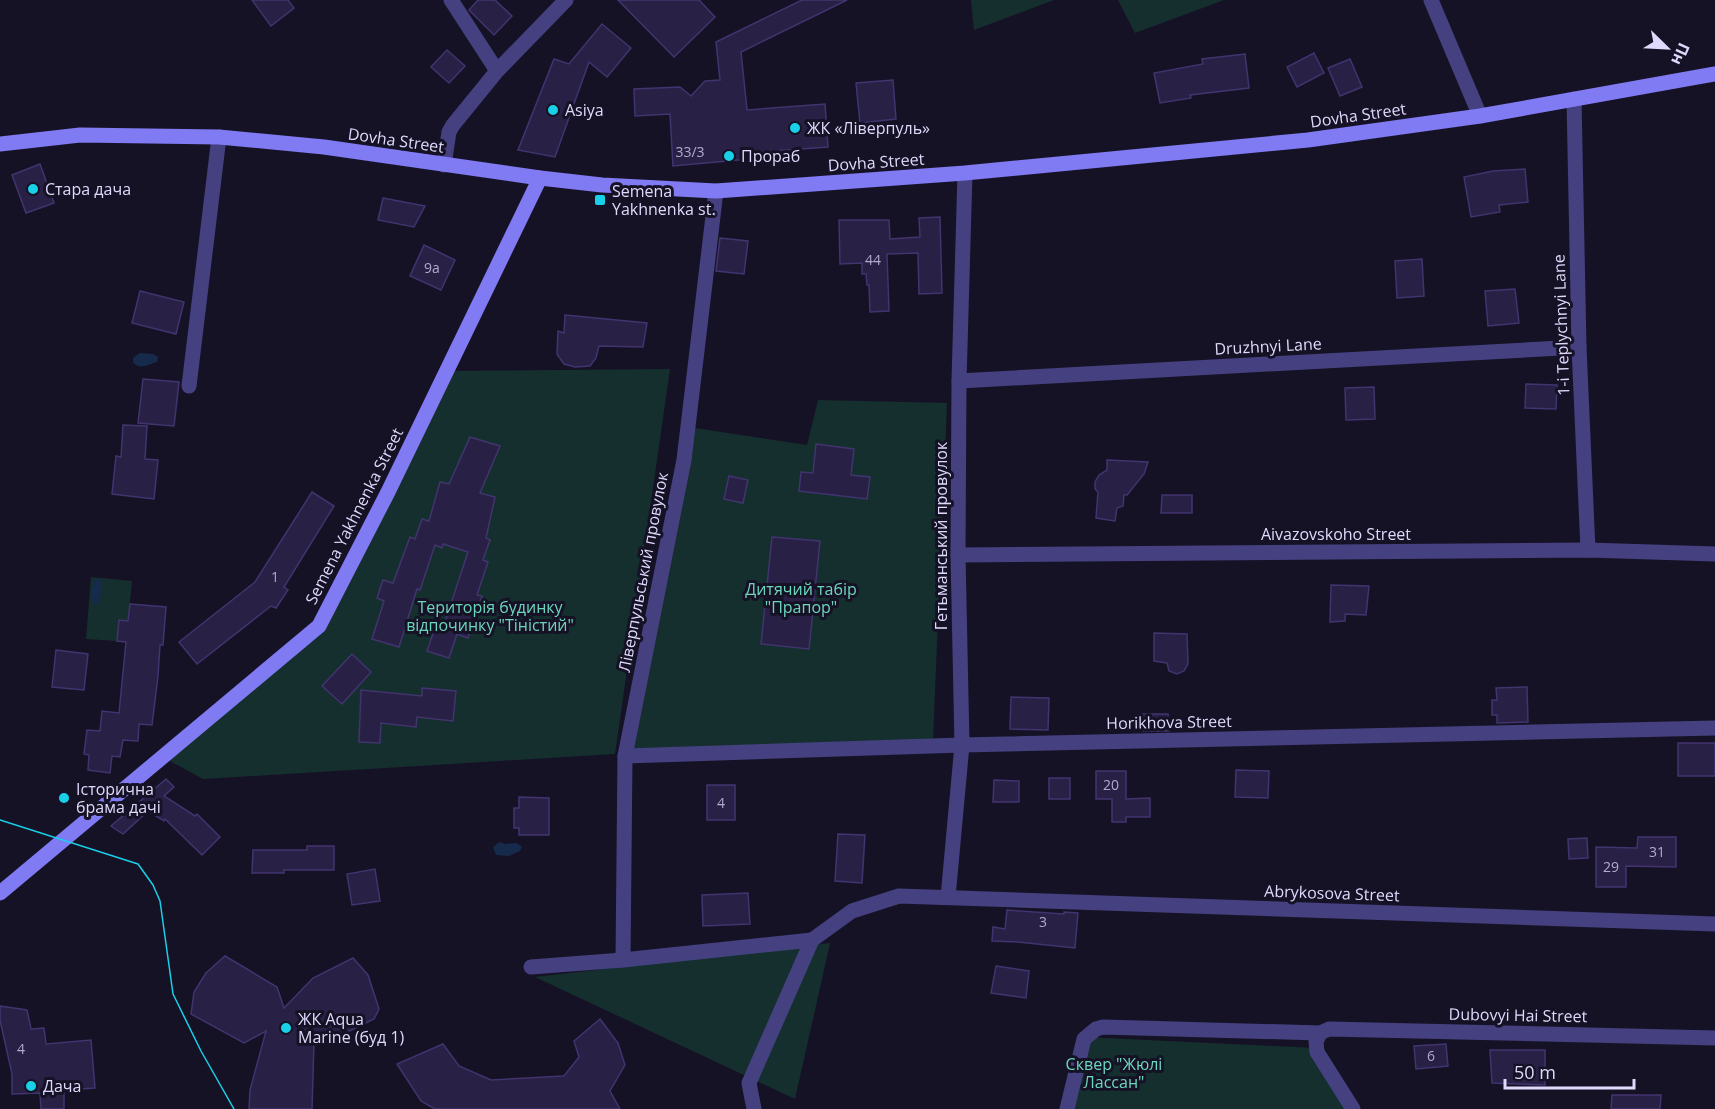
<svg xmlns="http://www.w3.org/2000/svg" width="1715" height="1109" viewBox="0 0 1715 1109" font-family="'Open Sans',sans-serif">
	<rect width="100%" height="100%" fill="#161226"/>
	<g fill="#152f2f">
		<path d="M971 0H1054L974 30Z"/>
		<path d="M1118 0H1224L1135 33Z"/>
		<path d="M670 369 615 754 203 779 168 760 324 631 451 371Z"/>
		<path d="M818 400 947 403 933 739 632 749 695 428 807 445Z"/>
		<path d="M91 577 132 581 128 621 119 620 117 641 86 639Z"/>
		<path d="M830 943 795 1099 535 977Z"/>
		<path d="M1084 1037 1315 1048 1351 1109H1071Z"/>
	</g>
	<g fill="#162a4c">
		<path d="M140 353 153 354 158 357 157 362C148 364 139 371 133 362V358Z"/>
		<path d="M95 579H99L102 583 101 595 98 605H96L93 603 91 593Z"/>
		<path d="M500 842 505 844 517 843 522 847 520 851 509 856 496 855 493 847Z"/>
	</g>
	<g fill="#282045" stroke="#41346f" stroke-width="1.5">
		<path d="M252 0H288L294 8 271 26Z"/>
		<path d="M478 0H495L512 16 494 35 469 10Z"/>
		<path d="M618 0H699L715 17 674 57Z"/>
		<path d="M802 0H847L741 52 747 110 825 104 828 147 759 152 760 158 673 166 670 114 635 116 634 89 680 87 691 96 705 81 720 80 716 42Z"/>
		<path d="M602 24 631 48 607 77 589 62 555 157 518 150 554 59 569 64Z"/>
		<path d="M447 50 465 66 449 83 431 67Z"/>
		<path d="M1314 53 1324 73 1297 87 1287 67Z"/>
		<path d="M1245 54 1249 88 1190 95 1191 98 1160 103 1154 73 1203 64 1202 59Z"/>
		<path d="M1350 59 1362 87 1340 96 1328 68Z"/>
		<path d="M893 80 896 119 860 123 856 83Z"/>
		<path d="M40 164 54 203 26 213 12 175Z"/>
		<path d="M1525 169 1528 202 1499 205 1500 212 1471 217 1464 177 1493 171Z"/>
		<path d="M383 198 425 206 414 227 378 220Z"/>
		<path d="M940 217 942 293 919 294 918 253 887 254 889 311 870 312 869 285H867L866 274H862V263L840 264 839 220H889L890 239 920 237 919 218Z"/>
		<path d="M720 238 748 241 744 274 716 271Z"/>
		<path d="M424 245 455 260 441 290 410 276Z"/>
		<path d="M1422 259 1424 296 1397 298 1395 261Z"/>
		<path d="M1515 289 1519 323 1488 326 1485 291Z"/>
		<path d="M140 291 184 302 176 334 132 323Z"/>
		<path d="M565 315 647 323 643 347 599 346 596 358 590 366 575 367 564 364 557 354 558 331 564 333Z"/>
		<path d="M143 379 179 382 174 426 138 423Z"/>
		<path d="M1526 384 1557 385 1556 409 1525 408Z"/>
		<path d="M1374 387 1375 419 1346 420 1345 388Z"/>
		<path d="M123 425 147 426 145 459 158 460 154 499 112 494 116 456 121 457Z"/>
		<path d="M470 437 500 446 480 493 495 497 486 538 490 540 483 560 488 562 477 595 482 596 468 638 457 634 449 658 427 651 436 625 443 628 468 552 443 544 442 548 435 545 420 590 417 589 399 647 372 639 384 601 377 598 383 580 393 583 410 537 415 539 422 519 429 521 440 482 449 484Z"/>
		<path d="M816 444 854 449 851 475 870 477 867 499 799 491 801 472 813 473Z"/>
		<path d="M1107 460 1148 462 1144 474 1127 495H1124L1123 506 1117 508 1115 521 1096 518 1098 492 1095 489V482L1099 475 1107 470Z"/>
		<path d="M729 476 748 480 743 503 724 499Z"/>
		<path d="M312 492 334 506 284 587 288 590 276 608 271 606 197 664 179 642 255 582Z"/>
		<path d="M1162 495H1192V513H1161Z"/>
		<path d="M772 537 820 541 809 649 761 644Z"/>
		<path d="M1331 585 1369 586 1366 615 1345 614V621L1330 622Z"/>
		<path d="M130 604 166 607 163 645H160L158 676 152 725 139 724 138 741 123 740 120 757 112 756 110 773 88 770 89 755 84 754 87 730 100 731 102 711 119 713 126 642 117 641 119 620 128 621Z"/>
		<path d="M1154 633 1187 634 1188 664 1184 671 1177 674 1169 671 1167 663 1154 661Z"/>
		<path d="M56 650 88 654 84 690 52 687Z"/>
		<path d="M352 654 371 672 342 704 322 686Z"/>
		<path d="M1527 687 1528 722 1497 723V715H1492V700H1497L1496 688Z"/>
		<path d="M422 688 456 691 453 721 417 717 416 727 381 723 380 743 359 742 361 690 422 696Z"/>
		<path d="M1011 697 1049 698 1048 730 1010 729Z"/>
		<path d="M1143 714H1168L1169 731H1143Z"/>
		<rect x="1678" y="743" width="37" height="33"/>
		<path d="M1236 770 1269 771 1268 798 1235 797Z"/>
		<path d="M1096 771H1126V799L1150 798V817H1126V822H1112V799H1096Z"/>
		<rect x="1049" y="778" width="21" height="21"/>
		<path d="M166 779 174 787 164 796 195 816 197 814 220 837 202 855 165 819 164 821 148 811 123 834 111 826Z"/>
		<path d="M994 780 1019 781V802H993Z"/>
		<rect x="707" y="785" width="28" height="35"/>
		<path d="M519 797 549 798V835H519V828H514V808H519Z"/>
		<path d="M838 834 865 835 862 883 835 881Z"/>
		<path d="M1638 837H1676V867L1626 866V887H1596V847L1637 848Z"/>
		<path d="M1587 838 1588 858 1569 859 1568 839Z"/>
		<path d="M307 846H334V870H284V873H252L253 850H307Z"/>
		<path d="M375 869 380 901 352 905 347 874Z"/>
		<path d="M748 893 750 924 703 926 702 895Z"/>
		<path d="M1007 910 1064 914V912L1078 913 1075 948 1018 942 992 941 993 927 1005 929Z"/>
		<path d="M225 956 277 987 284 1008 313 978 353 958 368 975 379 1009 374 1019 333 1039 314 1042 312 1109H249L250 1090 266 1031 244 1043 191 1014 194 992 206 973Z"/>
		<path d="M996 966 1029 971 1026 998 991 993Z"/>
		<path d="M0 1006 27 1010 31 1029 44 1028 46 1044 91 1040 95 1088 64 1090V1109H41L40 1093 12 1094V1074L0 1020Z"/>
		<path d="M600 1019 618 1043 625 1065 610 1091 620 1109H435L421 1101 397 1064 443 1044 459 1066 491 1080 564 1076 579 1057 574 1041Z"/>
		<path d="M1446 1044 1448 1066 1416 1069 1414 1046Z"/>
		<path d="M1490 1050H1545V1085L1492 1083Z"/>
		<path d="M1612 1095H1661L1660 1109H1611Z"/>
	</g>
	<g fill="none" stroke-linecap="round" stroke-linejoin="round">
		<g stroke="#454181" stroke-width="15">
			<path d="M451 0 497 71"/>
			<path d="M1431 0 1480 116"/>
			<path d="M1574 99 1579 347 1588 550"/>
			<path d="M444 165 449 132 453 125 497 71 566 0"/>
			<path d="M959 381 1579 347"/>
			<path d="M189 386 219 137"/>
			<path d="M958 555 1588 550 1715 554"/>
			<path d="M625 756 962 745 1715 728"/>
			<path d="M948 897 962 745 958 555 959 381 965 173"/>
			<path d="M623 960 625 756 684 460 716 191"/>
			<path d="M531 967 623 960 812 940"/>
			<path d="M1320 1033 1316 1042 1317 1052 1353 1109"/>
			<path d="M754 1109 749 1083 812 940 852 911 899 896 1715 924"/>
			<path d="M1067 1109 1084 1039 1096 1029 1103 1027 1320 1033 1329 1029 1715 1038"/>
		</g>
		<g stroke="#807af3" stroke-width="15">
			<path d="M0 144 80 135 219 137 324 147 540 178 602 185 716 191 965 173 1308 140 1480 116 1715 74"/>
			<path d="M0 893 319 626 388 492 540 178"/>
		</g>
		<path stroke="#18d1e9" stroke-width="1.5" d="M0 820 138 864 153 885 160 901 173 994 201 1051 234 1109"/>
	</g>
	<g fill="#18d1e9" stroke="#161226" stroke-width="2">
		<circle cx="553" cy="110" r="6"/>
		<circle cx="795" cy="128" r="6"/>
		<circle cx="729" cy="156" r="6"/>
		<circle cx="33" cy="189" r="6"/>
		<rect x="594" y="194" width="12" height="12" rx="3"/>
		<circle cx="64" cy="798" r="6"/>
		<circle cx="286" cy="1028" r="6"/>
		<circle cx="31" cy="1086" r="6"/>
	</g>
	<g text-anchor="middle" stroke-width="6" stroke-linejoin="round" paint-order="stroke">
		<g font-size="14" fill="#b1acce">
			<text x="690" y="157">33/3</text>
			<text x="873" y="265">44</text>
			<text x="432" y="273">9а</text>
			<text x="275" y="582">1</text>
			<text x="1111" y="790">20</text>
			<text x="721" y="808">4</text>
			<text x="1657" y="857">31</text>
			<text x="1611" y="872">29</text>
			<text x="1043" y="927">3</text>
			<text x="21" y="1054">4</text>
			<text x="1431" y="1061">6</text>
		</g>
		<g font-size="16" fill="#dfdafc" stroke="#161226" text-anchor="start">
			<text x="565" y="116">Asiya</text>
			<text x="807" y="134">ЖК «Ліверпуль»</text>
			<text x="741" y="162">Прораб</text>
			<text x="45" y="195">Стара дача</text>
			<text x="612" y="197">Semena<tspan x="612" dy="18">Yakhnenka st.</tspan></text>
			<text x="76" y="795">Історична<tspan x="76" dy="18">брама дачі</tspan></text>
			<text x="298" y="1025">ЖК Aqua<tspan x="298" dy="18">Marine (буд 1)</tspan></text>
			<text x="43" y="1092">Дача</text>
		</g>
		<g font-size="16" fill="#dfdafc" stroke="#161226">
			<text transform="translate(1358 115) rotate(-8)" y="6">Dovha Street</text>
			<text transform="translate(396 140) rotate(8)" y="6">Dovha Street</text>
			<text transform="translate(876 162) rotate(-4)" y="6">Dovha Street</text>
			<text transform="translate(1561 325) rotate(-92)" y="6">1-i Teplychnyi Lane</text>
			<text transform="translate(1268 346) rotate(-3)" y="6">Druzhnyi Lane</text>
			<text transform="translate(354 516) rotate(-63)" y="6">Semena Yakhnenka Street</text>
			<text x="1336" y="540">Aivazovskoho Street</text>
			<text transform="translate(941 536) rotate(-90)" y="6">Гетьманський провулок</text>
			<text transform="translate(643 572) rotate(-79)" y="6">Ліверпульський провулок</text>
			<text transform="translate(1169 722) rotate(-1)" y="6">Horikhova Street</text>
			<text transform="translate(1332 893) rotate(2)" y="6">Abrykosova Street</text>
			<text transform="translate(1518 1015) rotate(1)" y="6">Dubovyi Hai Street</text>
		</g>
		<g font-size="16" fill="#6cd6bd" stroke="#161226">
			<text x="801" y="595">Дитячий табір<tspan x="801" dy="18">"Прапор"</tspan></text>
			<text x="490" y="613">Територія будинку<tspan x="490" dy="18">відпочинку "Тіністий"</tspan></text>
			<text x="1114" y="1070">Сквер "Жюлі<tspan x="1114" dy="18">Лассан"</tspan></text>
		</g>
	</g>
	<g transform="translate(1667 48) rotate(114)" stroke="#161226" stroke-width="4.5" paint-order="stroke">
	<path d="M0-4.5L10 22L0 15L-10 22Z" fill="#dfdafc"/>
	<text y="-9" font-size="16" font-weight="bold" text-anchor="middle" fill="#dfdafc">Пн</text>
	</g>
	<path d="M1505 1079v9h129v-9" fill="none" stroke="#dfdafc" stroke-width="3"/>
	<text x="1514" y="1079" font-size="18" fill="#dfdafc" stroke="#161226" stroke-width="4.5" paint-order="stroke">50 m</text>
</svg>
